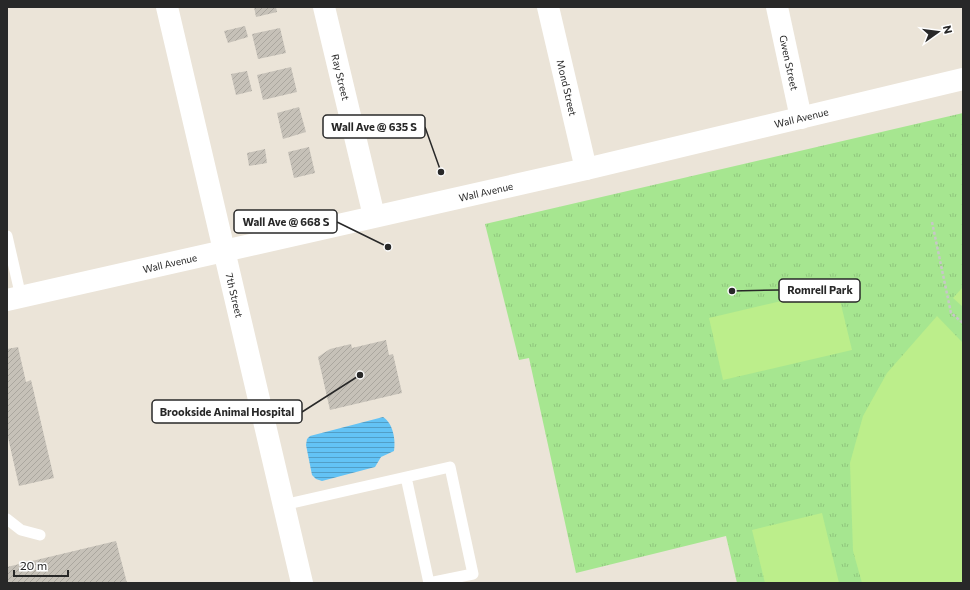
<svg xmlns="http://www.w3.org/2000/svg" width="970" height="590" viewBox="0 0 970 590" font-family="Commissioner,sans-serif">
	<defs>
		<pattern id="park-tufts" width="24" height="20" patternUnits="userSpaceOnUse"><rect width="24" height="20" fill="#a6e690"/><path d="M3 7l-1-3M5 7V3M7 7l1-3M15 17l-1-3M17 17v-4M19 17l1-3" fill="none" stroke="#8fc57c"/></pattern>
		<pattern id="water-rules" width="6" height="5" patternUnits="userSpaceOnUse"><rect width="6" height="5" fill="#63c3f5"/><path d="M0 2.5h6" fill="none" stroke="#529ec6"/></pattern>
		<pattern id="building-hatch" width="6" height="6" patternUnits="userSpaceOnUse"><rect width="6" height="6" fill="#c6c1b8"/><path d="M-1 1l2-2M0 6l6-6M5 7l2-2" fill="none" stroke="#aaa69e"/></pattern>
	</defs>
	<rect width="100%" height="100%" fill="#ebe4d8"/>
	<path fill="url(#park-tufts)" d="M963 113V583H737L726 536 576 573 529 358 519 360 485 224Z"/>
	<g fill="#bcee8b">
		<path d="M963 287V307L953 298Z"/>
		<path d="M837 288 852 350 723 380 709 318Z"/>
		<path d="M937 316 963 343V583H862L853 551 850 463 863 416 887 373Z"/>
		<path d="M822 513 839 583H765L752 530Z"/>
	</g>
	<path fill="url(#water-rules)" d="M383 417C393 423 396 440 394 451L381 457 375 467 322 481 316 479 312 475 306 445 307 439 310 436Z"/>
	<g fill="url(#building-hatch)">
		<path d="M254 7H276L277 12 256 17Z"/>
		<path d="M245 26 248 37 228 43 224 31Z"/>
		<path d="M280 28 286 53 258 59 252 34Z"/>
		<path d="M291 67 297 92 263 100 257 75Z"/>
		<path d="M247 71 252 91 236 95 231 74Z"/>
		<path d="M299 107 306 132 283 139 277 113Z"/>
		<path d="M309 147 315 173 294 178 288 152Z"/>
		<path d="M265 149 267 163 249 166 247 153Z"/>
		<path d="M386 340 389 355 393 354 402 393 330 410 318 357 330 349 351 344 352 348Z"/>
		<path d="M18 347 26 382 31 380 54 478 19 486 7 433V349Z"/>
		<path d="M116 541 127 583H8L7 567Z"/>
	</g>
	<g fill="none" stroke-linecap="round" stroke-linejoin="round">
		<path stroke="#c7c7c7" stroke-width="2.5" stroke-dasharray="3 2" stroke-linecap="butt" d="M932 222 951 313 963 323"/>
		<g stroke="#fff" stroke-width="11">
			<path d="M7 236 21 297"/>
			<path d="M283 505 450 467 473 574 429 583 406 477"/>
			<path d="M7 519 21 530 40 535"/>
		</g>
		<g stroke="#fff" stroke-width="22">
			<path id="s1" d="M324 7 374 216"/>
			<path id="s2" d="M548 7 586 169"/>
			<path id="s3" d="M777 7 801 118"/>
		</g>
		<path stroke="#fff" stroke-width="22" id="s4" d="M167 7 302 583"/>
		<path stroke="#fff" stroke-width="22" id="s5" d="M7 300 586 169 963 79"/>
	</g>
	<g text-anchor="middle" stroke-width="4" stroke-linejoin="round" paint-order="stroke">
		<g font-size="10" fill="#282828" stroke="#fff">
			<text dy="4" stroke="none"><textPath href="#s3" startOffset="57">Gwen Street</textPath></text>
			<text dy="4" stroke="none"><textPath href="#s1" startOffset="72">Ray Street</textPath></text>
			<text dy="4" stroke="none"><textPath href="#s2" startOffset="83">Mond Street</textPath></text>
			<text dy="4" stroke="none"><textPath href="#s5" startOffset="815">Wall Avenue</textPath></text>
			<text dy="4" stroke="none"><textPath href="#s5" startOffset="491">Wall Avenue</textPath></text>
			<text dy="4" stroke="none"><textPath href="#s5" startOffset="167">Wall Avenue</textPath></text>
			<text dy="4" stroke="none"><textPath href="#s4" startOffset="296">7th Street</textPath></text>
		</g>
	</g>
	<path fill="none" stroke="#282828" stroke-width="1.5" d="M441 172L425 127M388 247L337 222M732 291L779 290M360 375L302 412"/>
	<g fill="#282828" stroke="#fff" stroke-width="1.5">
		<circle cx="441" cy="172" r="4"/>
		<circle cx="388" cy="247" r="4"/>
		<circle cx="732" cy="291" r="4"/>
		<circle cx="360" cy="375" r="4"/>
	</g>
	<g fill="#fff" stroke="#282828" stroke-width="1.5">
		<rect x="323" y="115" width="102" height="23" rx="4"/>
		<rect x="234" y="210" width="103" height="23" rx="4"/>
		<rect x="779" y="279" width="81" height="23" rx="4"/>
		<rect x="152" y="400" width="150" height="23" rx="4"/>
	</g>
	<g font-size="11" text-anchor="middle" font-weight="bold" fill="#282828">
		<text x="374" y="131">Wall Ave @ 635 S</text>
		<text x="286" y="226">Wall Ave @ 668 S</text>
		<text x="820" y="294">Romrell Park</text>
		<text x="227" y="416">Brookside Animal Hospital</text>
	</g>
	<rect width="970" height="590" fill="none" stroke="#282828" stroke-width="16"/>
	<g transform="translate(938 32) rotate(76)" stroke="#ffffff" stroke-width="3" paint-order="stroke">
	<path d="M0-3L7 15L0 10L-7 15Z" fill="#282828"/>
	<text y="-6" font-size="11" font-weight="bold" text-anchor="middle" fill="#282828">N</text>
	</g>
	<path d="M14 570v6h54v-6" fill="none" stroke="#282828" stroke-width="2"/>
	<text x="20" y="570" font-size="12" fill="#282828" stroke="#ffffff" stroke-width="3" paint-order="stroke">20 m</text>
</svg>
